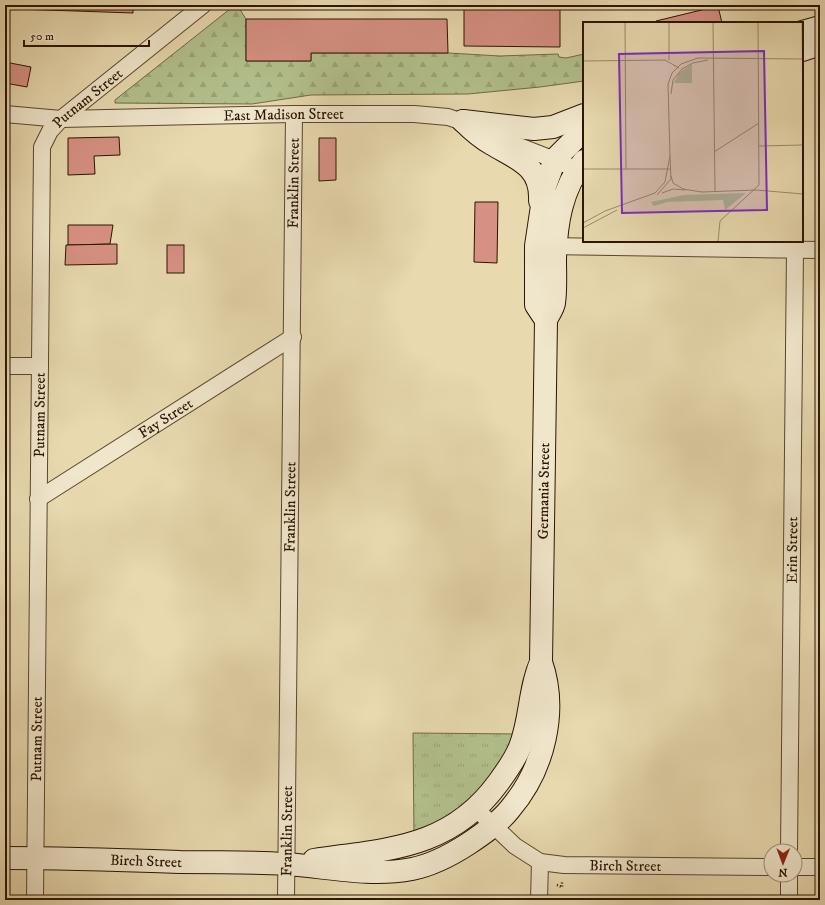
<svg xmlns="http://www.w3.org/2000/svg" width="825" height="905" viewBox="0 0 825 905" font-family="'IM FELL DW Pica',serif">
	<defs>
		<pattern id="forest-firs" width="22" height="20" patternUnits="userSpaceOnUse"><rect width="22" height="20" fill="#b2c08d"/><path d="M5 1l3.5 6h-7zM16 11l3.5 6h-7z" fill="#99a478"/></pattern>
		<pattern id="park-tufts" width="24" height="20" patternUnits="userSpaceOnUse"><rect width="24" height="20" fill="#b2c08d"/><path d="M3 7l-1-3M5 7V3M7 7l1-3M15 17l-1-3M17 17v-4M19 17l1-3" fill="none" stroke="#99a478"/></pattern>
	</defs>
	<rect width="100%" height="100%" fill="#e8d9af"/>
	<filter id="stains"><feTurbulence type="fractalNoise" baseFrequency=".005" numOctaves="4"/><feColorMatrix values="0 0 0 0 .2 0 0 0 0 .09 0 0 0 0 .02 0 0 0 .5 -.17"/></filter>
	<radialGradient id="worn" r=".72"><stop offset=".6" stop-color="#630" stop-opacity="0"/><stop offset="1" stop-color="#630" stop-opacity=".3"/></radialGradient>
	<path fill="url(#forest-firs)" stroke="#6e6a46" d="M235 5H237L246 19V61H311V53H448L500 56 558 54 559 57 566 58 584 54V81L540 87 468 94 311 95 252 104 115 103V100Z"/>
	<path fill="url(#park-tufts)" stroke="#6e6a46" d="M413 733 518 734 513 748 469 806 414 836Z"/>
	<g fill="#d79184" stroke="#2b1500">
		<path d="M17 5H133V13L17 9Z"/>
		<path d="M464 5H560V47L464 46Z"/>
		<path d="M718 6 722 23H657L656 21Z"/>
		<path d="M246 19H447L448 53H311V61H246Z"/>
		<path d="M5 62 31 67 27 87 5 83Z"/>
		<path d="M119 137 120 155 94 156 95 174 68 175V138Z"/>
		<path d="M319 138H336V180L319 181Z"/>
		<path d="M475 202H498L497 263 474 262Z"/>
		<path d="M68 225H113L110 244 68 245Z"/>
		<path d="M117 244V264L65 265 66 245Z"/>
		<rect x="167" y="245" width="17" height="28"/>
	</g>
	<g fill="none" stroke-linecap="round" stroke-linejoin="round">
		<defs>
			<g id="street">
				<path id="s1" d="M5 114 61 119 294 114H414L448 117 472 125"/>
				<path d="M497 137C524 149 551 157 577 170"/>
				<path d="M546 246 820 250"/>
				<path d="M5 366H40"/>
				<path id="s2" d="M38 499 293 337"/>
				<path id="s3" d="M476 809 515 846 540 862 564 865 771 867"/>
				<path id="s4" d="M789 851 795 250"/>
				<path d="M795 867H820"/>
				<path id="s5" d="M35 900 42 147 50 131 61 119 203 5"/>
				<path id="s6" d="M286 900 294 114"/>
				<path d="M539 900 540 862"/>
				<path d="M789 900V875"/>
			</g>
			<g id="secondary">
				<path d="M802 32 820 27"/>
				<path d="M802 50 820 44"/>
				<path d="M463 121C472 130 481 138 492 144 517 159 542 166 540 201"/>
				<path d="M463 121 534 129 553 127 584 115"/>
				<path d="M546 320 536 305V246L545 186 555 159 584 130"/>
				<path id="s7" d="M5 858C63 858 122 860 180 862 215 862 251 862 286 864 329 867 369 877 412 869 432 865 451 855 468 844 483 834 499 823 510 809 544 769 558 711 541 662L546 320C548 315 553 309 554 303 556 289 555 274 555 260 556 225 561 189 584 161"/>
				<path d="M314 860C387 849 450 849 498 783 506 772 515 760 520 747 531 719 529 689 541 662"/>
			</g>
		</defs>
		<use href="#street" stroke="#5a462c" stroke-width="18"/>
		<use href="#secondary" stroke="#2b1500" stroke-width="24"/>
		<path stroke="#2b1500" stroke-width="2.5" stroke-dasharray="1 2" stroke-linecap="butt" d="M557 885 562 887V882"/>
		<use href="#street" stroke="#f0e6cb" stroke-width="16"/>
		<use href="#secondary" stroke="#f0e6cb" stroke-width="22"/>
	</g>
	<g text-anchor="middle" stroke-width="3" stroke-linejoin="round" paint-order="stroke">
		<g font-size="15" fill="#2b1500" stroke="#f0e6cb">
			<text dy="5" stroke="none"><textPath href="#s5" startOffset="821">Putnam Street</textPath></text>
			<text dy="5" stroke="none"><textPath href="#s1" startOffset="279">East Madison Street</textPath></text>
			<text dy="5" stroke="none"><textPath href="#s6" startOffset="717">Franklin Street</textPath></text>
			<text dy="5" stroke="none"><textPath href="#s5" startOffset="485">Putnam Street</textPath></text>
			<text dy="5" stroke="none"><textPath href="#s2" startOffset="151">Fay Street</textPath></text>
			<text dy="5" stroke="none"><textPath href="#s7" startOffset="852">Germania Street</textPath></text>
			<text dy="5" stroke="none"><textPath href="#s6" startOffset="393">Franklin Street</textPath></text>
			<text dy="5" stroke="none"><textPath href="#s4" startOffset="301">Erin Street</textPath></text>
			<text dy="5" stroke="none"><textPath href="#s5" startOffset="161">Putnam Street</textPath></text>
			<text dy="5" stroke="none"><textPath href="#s6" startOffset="69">Franklin Street</textPath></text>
			<text dy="5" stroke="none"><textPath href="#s7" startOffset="141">Birch Street</textPath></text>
			<text dy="5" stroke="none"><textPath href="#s3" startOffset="169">Birch Street</textPath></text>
		</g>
	</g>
	<g transform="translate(583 22)">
		<rect width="220" height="220" fill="#e8d9af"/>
		<path d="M163 171 142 188 140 178 84 180 71 184 68 180 101 173Z" fill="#b2c08d"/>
		<path d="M109 42V61H91L96 51Z" fill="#b2c08d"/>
		<path fill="none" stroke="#9c8b69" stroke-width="1" d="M42 0 43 147M86 0V38M130 0 132 169M219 0 220 104M0 39 82 38 96 46M88 72 90 58 99 47 110 41 125 38M176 124 220 123M131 130 176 101M0 147H87M88 154 90 161 102 168M100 167 119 170 173 168 220 172M79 171 90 167 102 168M74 173 88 157 87 134M0 201 22 189 72 171 82 160 87 134 85 62 89 51 98 42 115 36 220 37M0 206 34 188M135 220 137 199 176 163 175 0"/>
		<path fill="#7b2cbf" fill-opacity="0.15" stroke="#7b2cbf" stroke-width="2" d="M181 29 184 188 39 191 36 32Z"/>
		<rect width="220" height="220" fill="none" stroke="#2b1500" stroke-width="2"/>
	</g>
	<rect width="825" height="905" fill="none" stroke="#e8d9af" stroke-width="20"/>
	<rect x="6" y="6" width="813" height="893" fill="none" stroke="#2b1500" stroke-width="2"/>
	<rect x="10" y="10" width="805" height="885" fill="none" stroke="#2b1500"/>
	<g transform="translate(783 863) rotate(181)"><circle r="19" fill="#f0e6cb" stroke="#a1927a"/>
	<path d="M0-3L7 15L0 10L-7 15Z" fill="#8f2418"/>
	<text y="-6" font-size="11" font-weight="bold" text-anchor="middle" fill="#2b1500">N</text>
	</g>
	<path d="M24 40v6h125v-6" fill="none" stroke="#2b1500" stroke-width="2"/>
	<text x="30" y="40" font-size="12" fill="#2b1500" stroke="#f0e6cb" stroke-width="3" paint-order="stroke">50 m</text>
	<rect width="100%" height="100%" filter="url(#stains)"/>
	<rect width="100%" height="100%" fill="url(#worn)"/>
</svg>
